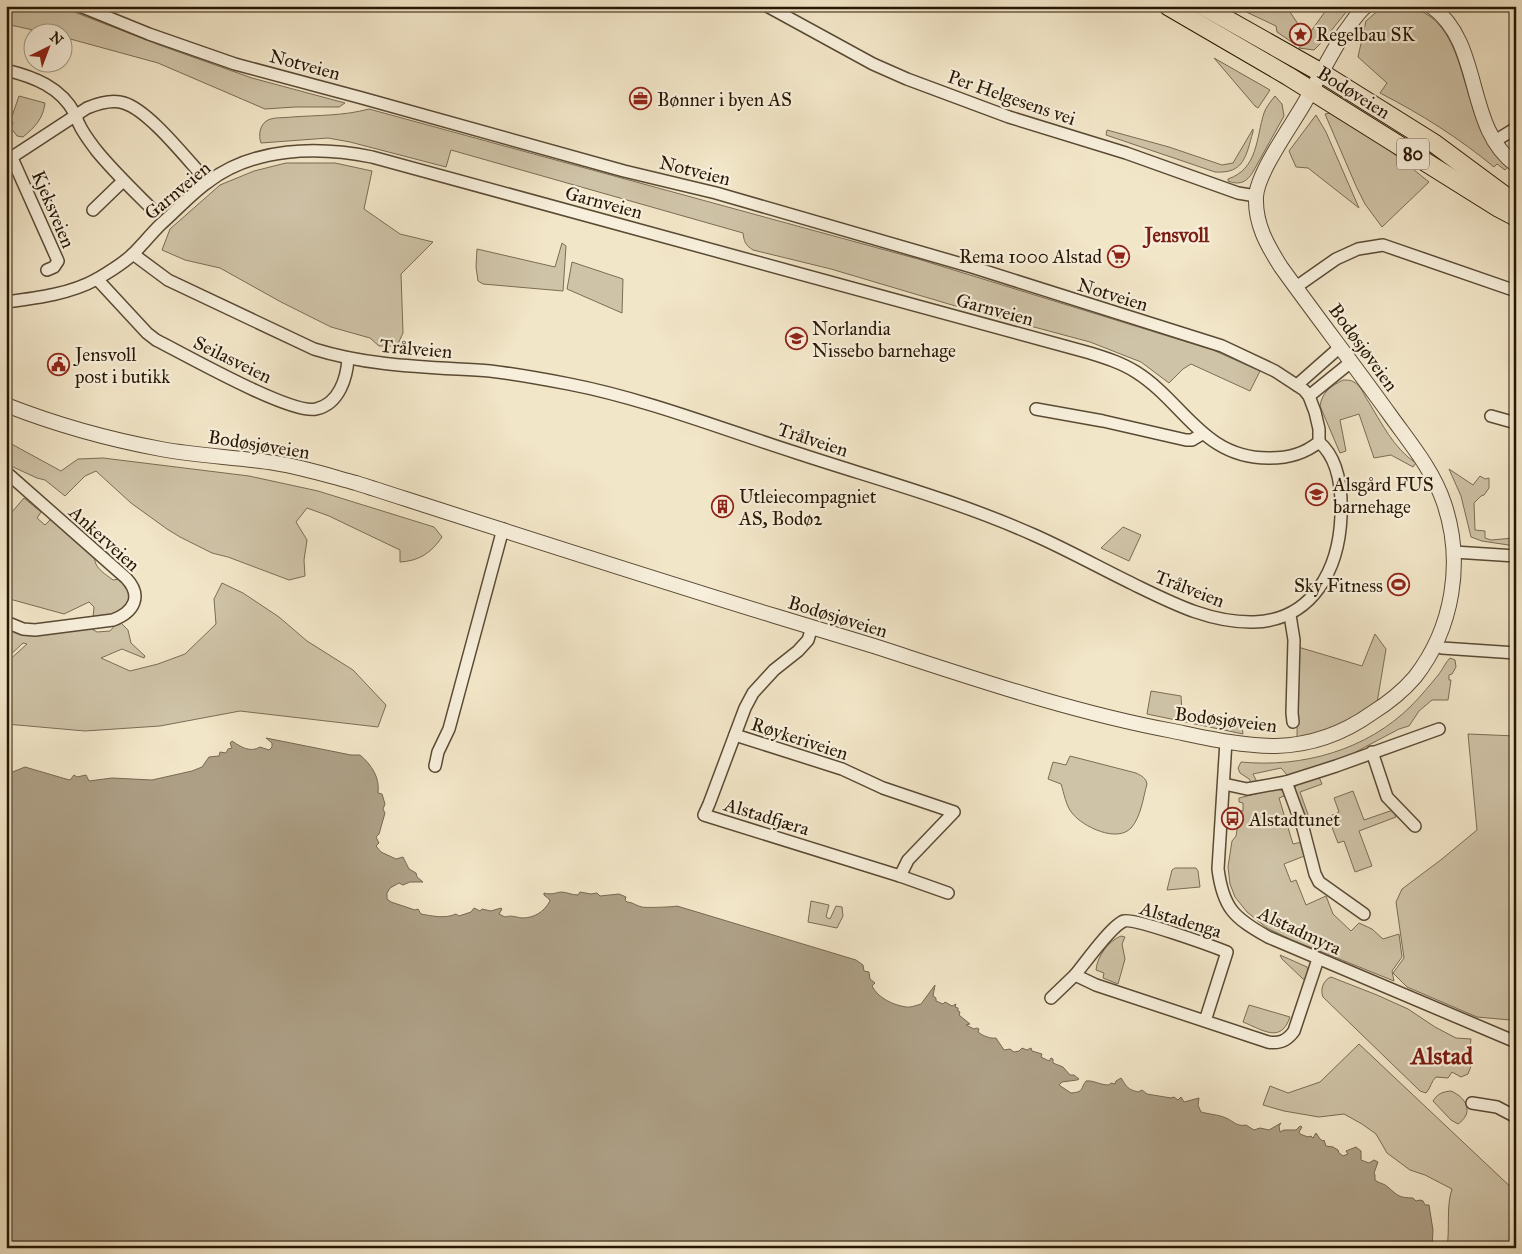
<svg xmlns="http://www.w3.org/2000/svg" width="1522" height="1254" viewBox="0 0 1522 1254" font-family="'IM FELL Great Primer',serif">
	<rect width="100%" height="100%" fill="#f2e6c8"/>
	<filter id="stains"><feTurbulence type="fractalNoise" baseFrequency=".004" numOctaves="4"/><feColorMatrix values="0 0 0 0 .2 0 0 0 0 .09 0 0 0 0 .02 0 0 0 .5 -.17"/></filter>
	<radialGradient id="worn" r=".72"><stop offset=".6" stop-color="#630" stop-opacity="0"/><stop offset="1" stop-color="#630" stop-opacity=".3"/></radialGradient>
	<g fill="#cfc3a7" stroke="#7b6c55">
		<path d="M6 6H59L162 46 252 78 345 103 339 107H295L265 109 158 63 63 37 62 32H42L6 24Z"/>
		<path d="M1239 6H1286L1302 30 1300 36 1296 45 1277 32 1276 26 1242 10Z"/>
		<path d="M1329 6H1351L1322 42 1314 50 1299 48Z"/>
		<path d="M1394 6C1459 6 1458 77 1478 121 1485 138 1498 151 1509 166L1505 170 1497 164 1494 167C1459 138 1421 114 1380 93L1387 83 1358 57 1366 21 1380 9Z"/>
		<path d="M1214 58 1270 90 1258 108 1255 106Z"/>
		<path d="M19 96 45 103C43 119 35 127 23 137L17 136 11 128 13 123 11 119Z"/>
		<path d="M1275 96 1282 104 1284 116 1254 170C1248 181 1241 186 1228 181V179C1258 169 1256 138 1264 113 1266 107 1271 101 1275 96Z"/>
		<path d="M369 109 918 259 1213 350 1260 371 1250 391 1191 364 1183 369 1169 383 1141 362 1090 342 952 305 831 269 753 250C745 245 744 241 743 233L451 150 446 167 350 142 328 138 261 143C258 135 260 124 268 120 274 117 285 118 292 117 319 115 343 116 369 109Z"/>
		<path d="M1330 113 1388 149 1429 182 1382 227 1365 204 1356 186 1325 114Z"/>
		<path d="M1316 115 1326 132 1359 208 1308 168 1296 167 1289 151Z"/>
		<path d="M1253 129V132C1246 155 1245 174 1215 172L1106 135 1107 130 1169 147 1222 165 1233 163Z"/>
		<path d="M286 163H335L372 171 364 209 400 234 433 242 401 274 403 333 397 346H379L370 338 331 327 281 302 220 268 185 260 162 250 170 229 220 185 254 171Z"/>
		<path d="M562 243 566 246 563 291 483 284 478 281 476 267 477 249 555 267Z"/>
		<path d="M572 262 623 279 622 313 567 289Z"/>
		<path d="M1343 380C1347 380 1351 380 1354 382 1361 386 1364 395 1368 401 1381 422 1394 449 1416 463L1413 467 1391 455 1374 458 1359 414 1340 420 1346 451 1340 453 1320 406C1322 392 1331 386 1343 380Z"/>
		<path d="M6 441 61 471 78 459 103 458 249 476 318 491 434 527 442 537C431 553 419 561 400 562V550L329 516 307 508 296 522 307 540 304 560 305 576 289 580 228 557 212 553 180 537 167 529 131 503 96 471 85 476 65 496 45 480 37 478 13 467 6 461Z"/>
		<path d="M1449 469 1473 485 1480 476 1485 479 1489 478V488L1484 495 1481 496 1474 503 1475 530 1485 531V538L1491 540 1514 538 1515 546 1482 541 1471 537 1461 496Z"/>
		<path d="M24 498 41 512 37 518 45 525 51 519 95 556C93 567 104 573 113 580L120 579 129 588 130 600C118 615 111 615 93 618L94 607 89 602 64 614 6 598V519Z"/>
		<path d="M1123 527 1141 535 1129 561 1101 548Z"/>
		<path d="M222 583 243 593 279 617 307 641 353 670 386 705 378 727 240 711 160 726 85 731 6 724V663L27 644 23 643 6 659V625L92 629 97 632 110 631 119 621 128 630 131 643 145 656 144 658 122 649 101 658 130 671 158 664 185 654 216 624 214 599Z"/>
		<path d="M1375 634 1386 649 1377 703 1360 715 1326 731 1297 738 1298 647 1362 666Z"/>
		<path d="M1450 658 1455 660 1456 667 1452 674 1449 675V680H1451L1448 700H1432L1419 711 1409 726 1399 729 1350 755 1288 776 1281 768 1253 774 1257 782 1252 783 1249 779 1240 773 1238 768 1241 762C1302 768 1367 750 1411 706 1421 696 1430 685 1439 674 1443 669 1445 663 1450 658Z"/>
		<path d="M1151 691 1181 696 1182 711 1226 719 1241 718 1243 734 1147 714Z"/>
		<path d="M1468 734 1516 736V1023L1510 1020 1477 1017 1407 987 1393 973 1404 958 1396 902 1402 889 1442 859 1477 830Z"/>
		<path d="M1070 756 1136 773C1142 776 1146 778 1147 784 1143 798 1141 817 1131 828 1117 843 1083 827 1072 813 1066 806 1064 793 1061 784L1048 779 1053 762 1066 765Z"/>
		<path d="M1319 777 1322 784 1300 792 1311 823 1315 822 1316 825 1307 829 1293 791 1297 784Z"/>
		<path d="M1276 789 1281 790 1285 793 1284 796 1279 798 1293 844 1302 842 1307 855 1284 864 1291 882 1296 880 1306 905 1326 896 1333 914 1351 931 1359 923 1372 929 1383 939 1399 934 1402 957 1392 971 1394 981 1292 940 1267 928 1247 912 1235 897 1230 884 1228 867 1232 841 1236 836 1240 811H1243V803L1239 802V798Z"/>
		<path d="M1353 791 1364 820 1393 810 1396 817 1359 831 1372 866 1355 872 1344 841 1338 843 1328 817 1339 812 1334 798Z"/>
		<path d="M1175 868H1196L1198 871 1200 887 1167 890 1172 870Z"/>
		<path d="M811 901 829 905 826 917 830 919 836 906 842 907 843 916 837 928 808 922Z"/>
		<path d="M1121 936 1125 937 1122 944 1125 959 1118 984 1103 978 1104 973 1096 970C1097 957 1108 941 1121 936Z"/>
		<path d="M1280 955 1307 967 1308 972 1306 980 1303 979 1282 959Z"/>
		<path d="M1331 977 1377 995 1408 1009 1435 1027 1456 1038 1471 1039 1469 1054 1471 1066 1468 1074 1461 1077 1452 1072 1448 1078 1436 1077C1431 1081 1431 1088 1426 1093L1420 1091 1323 997C1320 990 1323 980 1331 977Z"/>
		<path d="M1249 1005 1290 1017C1281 1044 1263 1030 1243 1022Z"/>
		<path d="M1359 1044 1516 1192V1248H1447C1450 1228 1446 1207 1452 1189L1425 1175 1410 1170 1387 1153 1376 1134 1362 1124 1344 1114 1319 1117 1284 1111 1263 1105 1270 1086 1288 1093 1320 1082Z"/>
		<path d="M1451 1091C1467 1098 1474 1113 1458 1124L1451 1120 1433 1101C1438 1093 1443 1092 1451 1091Z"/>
	</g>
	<path fill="#ad9f85" stroke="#776851" d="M266 738 351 755H360C372 765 380 778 378 793L382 794 385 804 383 809 385 813 379 834 376 837 379 843 376 846 381 852 396 859 403 857 409 869 416 873 417 877 423 882H410L403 885 399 883 390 888 387 893V899L391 902 415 910 418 909 421 914C432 916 445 919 456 914L459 916 471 912 474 908 480 911 482 909 491 911 501 908 502 909 499 914 505 917C512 915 515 917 522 918 534 918 544 912 550 901L549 899 544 895V893C551 895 555 893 561 892 566 892 572 895 578 895L580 892 591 894 597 893 600 896 619 894 626 897 625 900 627 902C633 902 636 906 642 907 644 908 675 907 677 906L856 960 863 965 864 971 869 972 870 979 875 983 872 986C878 998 893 1005 906 1007 910 1008 917 1005 921 1004L935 985 933 996 936 998V1001L943 1004 945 1002 952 1006 956 1004 955 1007 958 1008V1011L960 1012 959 1015 970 1024 966 1025 974 1029 977 1028 979 1029 978 1032C983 1036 991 1039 996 1038L1004 1050 1010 1049 1014 1052 1019 1051 1022 1048 1027 1050 1031 1048 1032 1051 1042 1054 1041 1057 1049 1061 1051 1058 1053 1059V1063L1063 1067 1070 1075H1074L1079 1079 1077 1080 1062 1082 1059 1085 1071 1093C1084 1092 1080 1089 1086 1081 1094 1080 1099 1085 1109 1085L1111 1083 1115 1084 1116 1081 1121 1078C1127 1087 1127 1089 1138 1092L1142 1090 1147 1094 1171 1098 1174 1097 1178 1100 1181 1097 1184 1102 1199 1098 1198 1105 1201 1112C1208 1114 1220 1115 1226 1118 1233 1121 1237 1127 1246 1125L1254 1130 1260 1128 1269 1130 1281 1123 1279 1126 1280 1132 1284 1130H1296L1300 1126 1302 1127 1299 1132 1300 1134 1308 1137 1311 1136 1313 1138 1316 1133 1320 1139 1323 1141 1324 1140 1326 1146 1333 1147 1338 1150 1339 1153 1343 1156 1348 1154 1346 1151 1356 1147 1361 1151V1160L1369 1163 1374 1160 1378 1162 1374 1173 1375 1175V1180C1380 1184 1384 1183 1389 1188 1397 1195 1399 1198 1413 1198L1416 1201 1420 1200 1423 1201 1425 1205H1429L1433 1230 1432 1248H6V772L10 773 25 767 66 779 70 780 74 775 77 777 86 775 89 781 112 778 152 780 192 771 202 767 209 757 219 756 220 752 226 753 228 749 232 748 230 743 232 741C241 747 250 753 260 747L269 750 272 747V743Z"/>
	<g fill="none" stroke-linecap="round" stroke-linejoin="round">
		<defs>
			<g id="minor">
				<path d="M767 6 873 64 907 79 1009 117 1126 153 1238 193 1256 196"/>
				<path d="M6 70C34 77 61 87 75 114 77 117 77 121 79 124 83 133 90 142 96 150 113 171 132 189 151 208"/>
				<path d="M1495 141 1516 128"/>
				<path d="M12 158 58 261 54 267 47 270"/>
				<path d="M6 161 87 108C99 103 112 99 124 103 150 111 188 161 208 182"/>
				<path d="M93 210 123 181"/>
				<path d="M133 254 168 280 314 349C371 367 431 367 490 371 516 374 543 379 569 384 646 399 722 429 797 453 876 479 958 501 1034 535 1068 550 1100 568 1133 584 1172 603 1210 623 1254 622 1313 620 1339 569 1341 516 1342 491 1339 459 1319 442"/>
				<path d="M97 279 147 333 156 340C184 354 291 415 316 409 339 404 347 378 348 358"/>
				<path d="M1296 287 1336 259 1358 249 1383 245 1516 291"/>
				<path d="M6 302C37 298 70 294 97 279 109 272 125 262 134 253 143 244 151 234 160 225 176 211 191 194 208 182 254 147 318 146 372 157L1090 353C1106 358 1122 363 1136 372 1184 402 1203 459 1270 458 1289 458 1304 454 1319 442V429L1315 412 1309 396 1304 390 1275 371 1222 346 972 267 716 193 624 171 362 98 235 64 149 34 80 6"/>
				<path d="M1297 385 1340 347"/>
				<path d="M1309 396 1351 362"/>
				<path d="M1036 409 1103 421 1186 440H1192L1202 434"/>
				<path d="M1491 416 1516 423"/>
				<path d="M6 472 126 578C143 596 134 612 113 620L35 630 23 629 6 622"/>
				<path d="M1454 552 1516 556"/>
				<path d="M1290 615 1294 640 1292 713 1293 722"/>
				<path d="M812 627 808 640 798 651 774 670 753 693 745 708 709 804 704 815 900 876 948 893"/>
				<path d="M1435 645 1442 648 1516 653"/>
				<path d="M735 735 842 769 883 788 954 812 908 860 900 876"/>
				<path d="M1226 741 1218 869C1223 908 1234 918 1268 937L1516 1042"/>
				<path d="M1372 752 1387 797 1415 826"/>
				<path d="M435 766 438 752 449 729 503 529"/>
				<path d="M1286 782 1303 828 1315 874 1319 882 1364 914"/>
				<path d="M1224 784 1247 789 1286 782 1336 766 1439 729"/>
				<path d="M1051 998 1075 975"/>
				<path d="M1205 1021 1227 952C1212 946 1135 918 1124 921 1112 925 1085 963 1075 975L1096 985 1268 1042C1279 1044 1287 1041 1294 1031L1318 959"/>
				<path d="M1472 1103 1497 1107 1516 1117"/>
			</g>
			<g id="tertiary">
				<path d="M1431 6C1484 44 1464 127 1516 165"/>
				<path d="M6 405C57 425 107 439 161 449 198 456 237 457 275 463 302 467 330 476 356 483 496 528 635 573 775 616 808 626 841 636 874 646 973 678 1071 712 1173 731 1207 738 1241 746 1276 746 1311 745 1344 733 1372 713 1388 703 1403 691 1415 677 1453 628 1464 562 1444 503 1433 470 1410 443 1390 415 1354 365 1317 317 1281 267 1267 245 1255 224 1256 197 1257 173 1292 125 1305 102 1318 79 1330 56 1344 33 1351 24 1357 13 1366 6"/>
			</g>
			<g id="primary">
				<path d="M1168 6 1288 76 1499 208 1516 217"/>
				<path d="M1203 6 1320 72 1435 144 1516 204"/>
			</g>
		</defs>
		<use href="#minor" stroke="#5a4a34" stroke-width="14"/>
		<use href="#tertiary" stroke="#5a4a34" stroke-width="16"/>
		<use href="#primary" stroke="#271603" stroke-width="20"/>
		<use href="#minor" stroke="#f7efdb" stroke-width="11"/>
		<use href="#tertiary" stroke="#f7efdb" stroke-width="14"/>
		<use href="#primary" stroke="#f2e6c8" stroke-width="18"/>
	</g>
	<defs>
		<symbol id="sight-ring" viewBox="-11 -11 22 22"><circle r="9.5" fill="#f7efdb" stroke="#8f2418" stroke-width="1.5"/><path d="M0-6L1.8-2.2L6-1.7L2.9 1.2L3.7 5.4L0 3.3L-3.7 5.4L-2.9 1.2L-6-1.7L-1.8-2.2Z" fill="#8f2418"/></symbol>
		<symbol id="office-ring" viewBox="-11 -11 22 22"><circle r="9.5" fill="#f7efdb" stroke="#8f2418" stroke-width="1.5"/><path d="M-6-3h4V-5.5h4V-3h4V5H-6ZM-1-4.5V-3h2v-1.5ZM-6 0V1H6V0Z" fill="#8f2418"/></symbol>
		<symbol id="supermarket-ring" viewBox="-11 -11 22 22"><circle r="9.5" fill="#f7efdb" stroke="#8f2418" stroke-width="1.5"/><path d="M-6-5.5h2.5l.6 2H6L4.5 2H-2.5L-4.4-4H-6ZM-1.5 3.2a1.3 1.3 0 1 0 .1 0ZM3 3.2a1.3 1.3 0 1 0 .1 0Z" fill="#8f2418"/></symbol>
		<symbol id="school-ring" viewBox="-11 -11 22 22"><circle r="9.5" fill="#f7efdb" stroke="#8f2418" stroke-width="1.5"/><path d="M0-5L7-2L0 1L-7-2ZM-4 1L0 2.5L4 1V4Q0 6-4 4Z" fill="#8f2418"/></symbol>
		<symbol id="civic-ring" viewBox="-11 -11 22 22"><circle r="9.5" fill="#f7efdb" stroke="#8f2418" stroke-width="1.5"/><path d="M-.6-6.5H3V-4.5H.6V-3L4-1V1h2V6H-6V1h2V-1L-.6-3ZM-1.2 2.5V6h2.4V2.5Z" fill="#8f2418"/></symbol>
		<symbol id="building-ring" viewBox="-11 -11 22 22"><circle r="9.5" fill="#f7efdb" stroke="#8f2418" stroke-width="1.5"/><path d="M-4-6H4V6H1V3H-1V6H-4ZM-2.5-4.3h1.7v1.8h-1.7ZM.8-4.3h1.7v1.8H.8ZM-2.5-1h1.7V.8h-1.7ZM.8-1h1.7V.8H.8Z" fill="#8f2418"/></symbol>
		<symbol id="stadium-ring" viewBox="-11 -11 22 22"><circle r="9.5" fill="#f7efdb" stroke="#8f2418" stroke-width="1.5"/><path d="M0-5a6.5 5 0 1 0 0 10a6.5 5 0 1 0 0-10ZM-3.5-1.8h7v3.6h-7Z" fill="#8f2418"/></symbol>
		<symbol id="bus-ring" viewBox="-11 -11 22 22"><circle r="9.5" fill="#f7efdb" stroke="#8f2418" stroke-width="1.5"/><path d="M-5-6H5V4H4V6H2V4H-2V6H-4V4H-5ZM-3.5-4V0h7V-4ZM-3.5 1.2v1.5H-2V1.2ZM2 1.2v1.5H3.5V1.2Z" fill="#8f2418"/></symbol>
	</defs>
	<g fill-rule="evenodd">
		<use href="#sight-ring" x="1288" y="22" width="25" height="25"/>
		<use href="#office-ring" x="628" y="86" width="25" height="25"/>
		<use href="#supermarket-ring" x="1106" y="244" width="25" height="25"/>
		<use href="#school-ring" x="784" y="326" width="25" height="25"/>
		<use href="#civic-ring" x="46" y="352" width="25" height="25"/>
		<use href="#school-ring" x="1304" y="482" width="25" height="25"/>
		<use href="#building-ring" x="710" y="494" width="25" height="25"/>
		<use href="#stadium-ring" x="1386" y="572" width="25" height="25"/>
		<use href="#bus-ring" x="1220" y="806" width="25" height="25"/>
	</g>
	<g text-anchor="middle" stroke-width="4.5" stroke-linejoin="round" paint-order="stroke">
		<rect fill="#f7efdb" stroke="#655744" stroke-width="1" x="1397" y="138.5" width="32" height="31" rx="4"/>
		<g font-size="18" font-weight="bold" fill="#271603">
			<text x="1413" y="160">80</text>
		</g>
		<g font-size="19" fill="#271603" stroke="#f7efdb" text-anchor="start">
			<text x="1316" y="41">Regelbau SK</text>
			<text x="657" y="106">Bønner i byen AS</text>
			<text x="1102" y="263" text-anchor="end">Rema 1000 Alstad</text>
			<text x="812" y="335">Norlandia<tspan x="812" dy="22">Nissebo barnehage</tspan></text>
			<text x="75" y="361">Jensvoll<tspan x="75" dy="22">post i butikk</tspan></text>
			<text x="1333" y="491">Alsgård FUS<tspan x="1333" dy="22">barnehage</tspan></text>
			<text x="739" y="503">Utleiecompagniet<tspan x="739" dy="22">AS, Bodø2</tspan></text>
			<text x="1383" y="592" text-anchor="end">Sky Fitness</text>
			<text x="1249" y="826">Alstadtunet</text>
		</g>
		<g font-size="19" fill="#271603" stroke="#f7efdb">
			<text transform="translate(305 64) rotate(15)" y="7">Notveien</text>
			<text transform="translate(1354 92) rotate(32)" y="7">Bodøveien</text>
			<text transform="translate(1012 97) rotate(19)" y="7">Per Helgesens vei</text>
			<text transform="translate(695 170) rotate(14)" y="7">Notveien</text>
			<text transform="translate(177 190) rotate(-40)" y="7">Garnveien</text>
			<text transform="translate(604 202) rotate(15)" y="7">Garnveien</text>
			<text transform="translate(54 209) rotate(67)" y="7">Kjeksveien</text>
			<text transform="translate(1113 294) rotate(17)" y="7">Notveien</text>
			<text transform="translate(995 309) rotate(15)" y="7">Garnveien</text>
			<text transform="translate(1364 347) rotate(54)" y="7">Bodøsjøveien</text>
			<text transform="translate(416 348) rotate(5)" y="7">Trålveien</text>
			<text transform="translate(233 359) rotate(26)" y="7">Seilasveien</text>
			<text transform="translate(813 439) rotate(18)" y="7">Trålveien</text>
			<text transform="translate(259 444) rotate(9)" y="7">Bodøsjøveien</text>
			<text transform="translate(105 538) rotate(42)" y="7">Ankerveien</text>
			<text transform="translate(1190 588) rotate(21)" y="7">Trålveien</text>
			<text transform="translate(838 616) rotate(17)" y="7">Bodøsjøveien</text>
			<text transform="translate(1226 719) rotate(7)" y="7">Bodøsjøveien</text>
			<text transform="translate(800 738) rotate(18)" y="7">Røykeriveien</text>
			<text transform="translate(767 816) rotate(17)" y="7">Alstadfjæra</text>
			<text transform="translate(1181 919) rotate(17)" y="7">Alstadenga</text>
			<text transform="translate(1300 930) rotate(25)" y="7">Alstadmyra</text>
		</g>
		<g font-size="20" font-weight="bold" fill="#7a1f14" stroke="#f7efdb">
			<text x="1177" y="242">Jensvoll</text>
		</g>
		<g font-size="24" font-weight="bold" fill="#7a1f14" stroke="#f7efdb">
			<text x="1442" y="1064">Alstad</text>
		</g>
	</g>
	<rect width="1522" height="1254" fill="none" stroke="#f2e6c8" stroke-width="25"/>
	<rect x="8" y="8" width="1507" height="1239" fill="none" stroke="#271603" stroke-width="2.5"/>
	<rect x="12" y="12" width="1497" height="1229" fill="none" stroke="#271603"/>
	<g transform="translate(48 48) rotate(42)"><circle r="24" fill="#f7efdb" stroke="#a49885"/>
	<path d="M0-4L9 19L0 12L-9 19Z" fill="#8f2418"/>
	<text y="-8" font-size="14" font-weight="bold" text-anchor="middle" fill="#271603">N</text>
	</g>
	<rect width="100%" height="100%" filter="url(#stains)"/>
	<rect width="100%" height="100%" fill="url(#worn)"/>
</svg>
